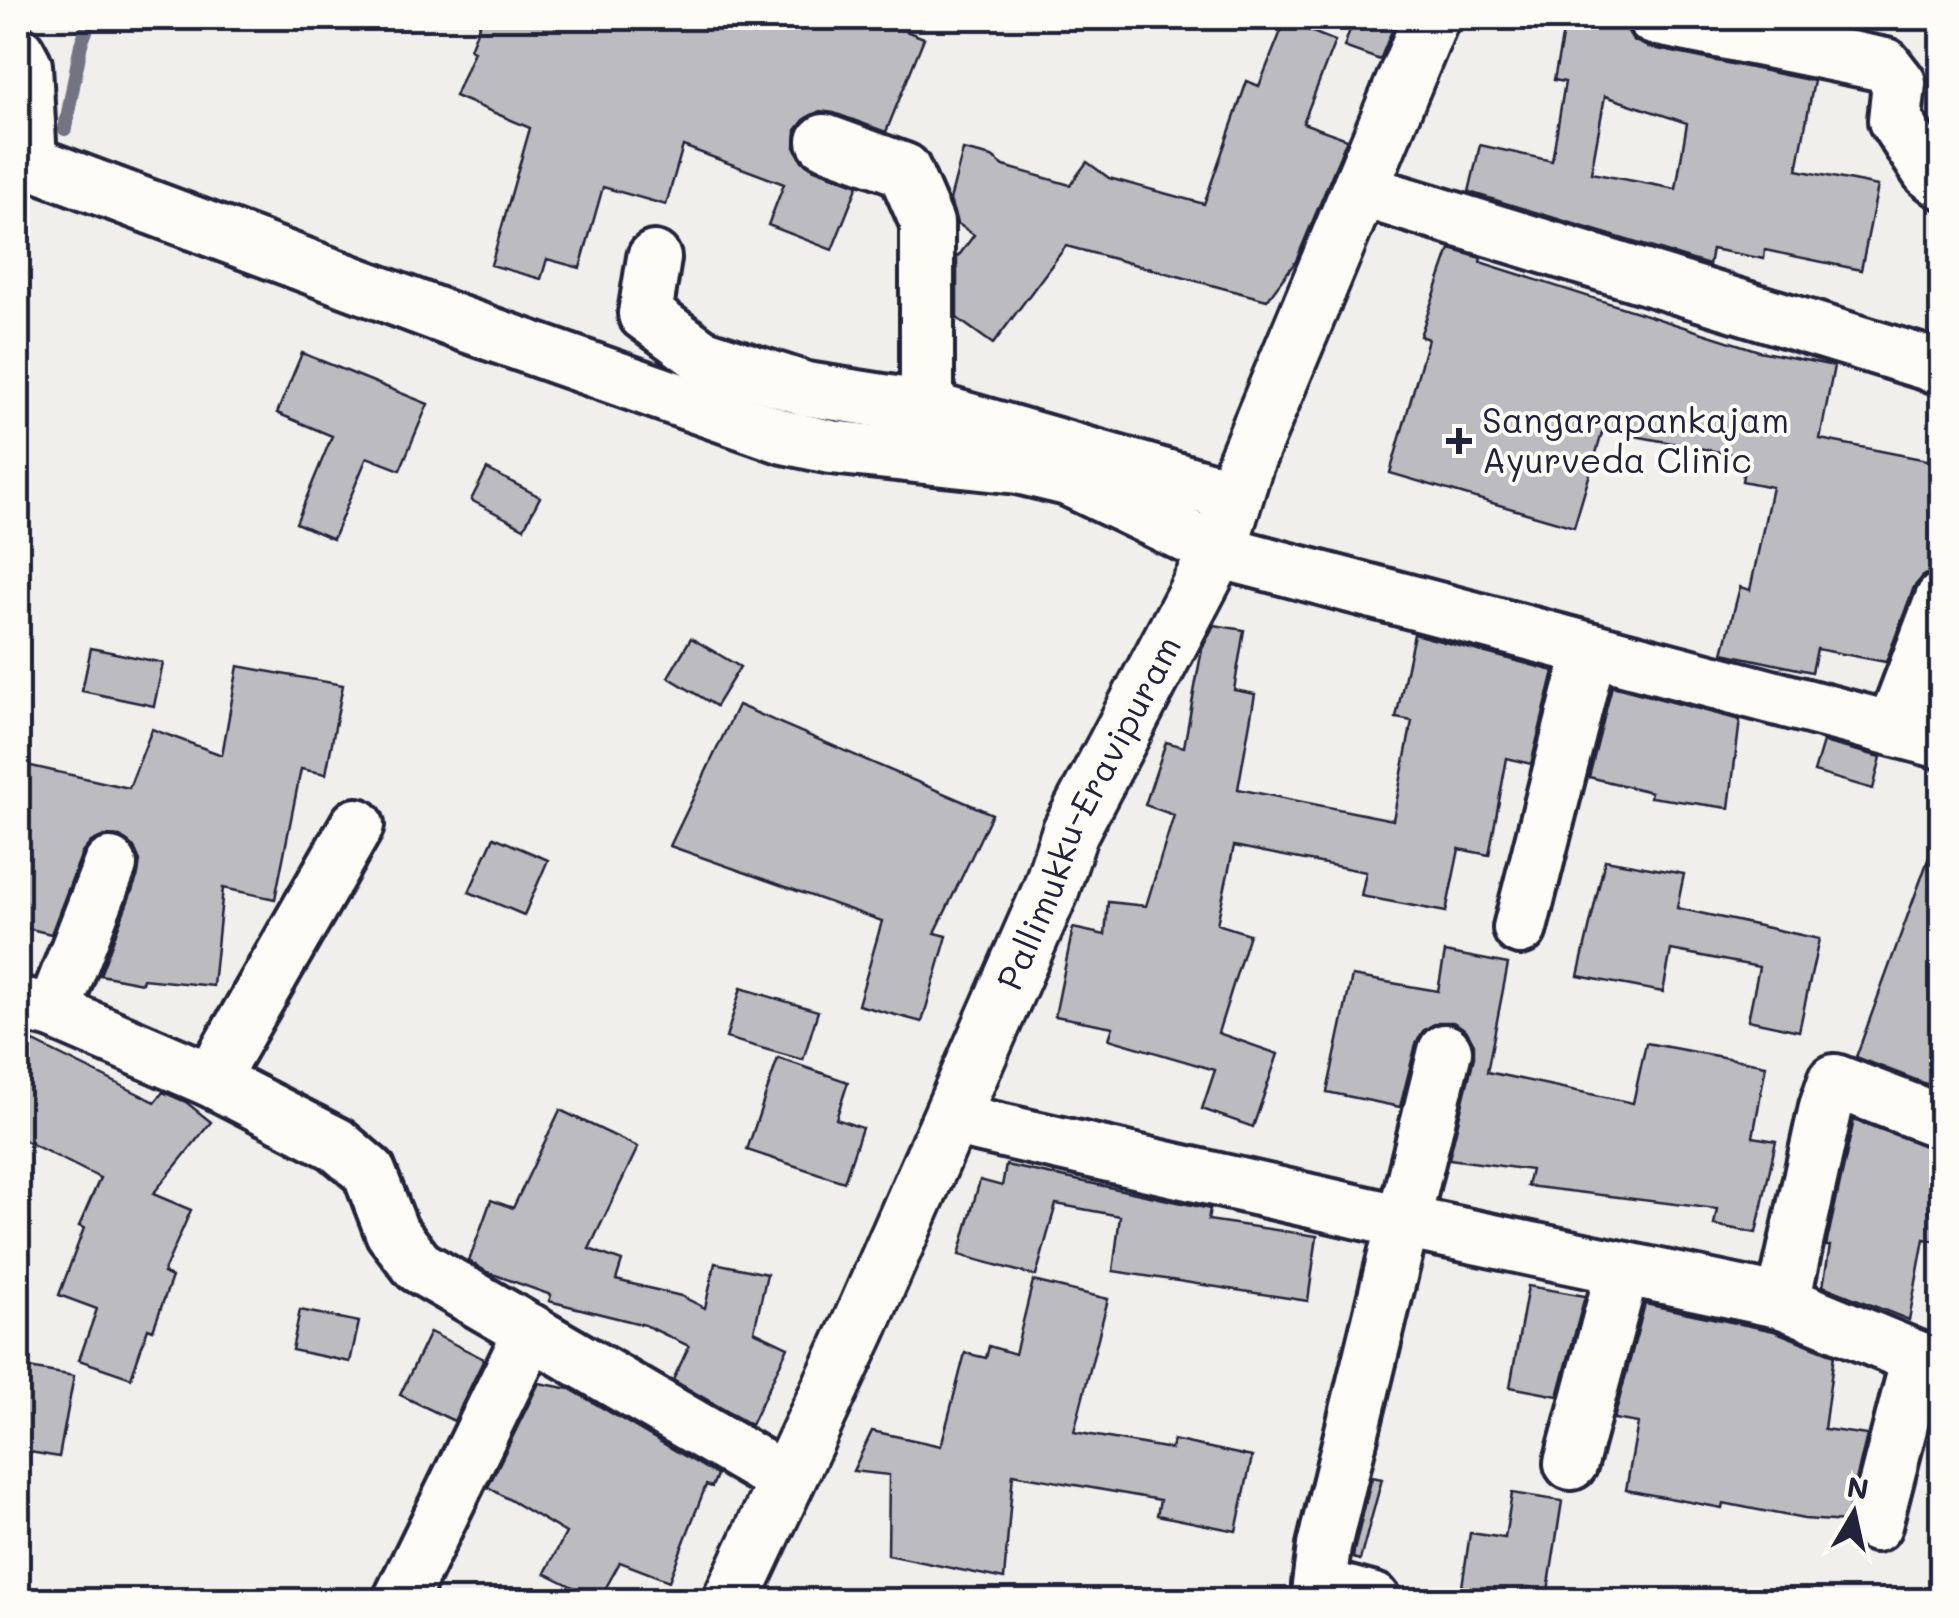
<svg xmlns="http://www.w3.org/2000/svg" width="1959" height="1618" viewBox="0 0 1959 1618" font-family="Mali,sans-serif">
	<rect width="100%" height="100%" fill="#f0efec"/>
	<filter id="ink" filterUnits="userSpaceOnUse"><feTurbulence type="fractalNoise" baseFrequency=".01" numOctaves="2"/><feDisplacementMap in="SourceGraphic" scale="20" xChannelSelector="R" yChannelSelector="G"/><feConvolveMatrix kernelMatrix="1 2 1 2 8 2 1 2 1" color-interpolation-filters="sRGB"/></filter>
	<g filter="url(#ink)">
		<g fill="none" stroke-linecap="round" stroke-linejoin="round">
			<path stroke="#737381" stroke-width="14" d="M65 129 81 44 91 18"/>
		</g>
		<g fill="#bcbcc0" stroke="#22223b" stroke-width="2.5" fill-rule="evenodd">
			<path d="M482 18H872L924 38 886 132 834 113 820 111 806 118 796 130 795 147 802 161 814 169 858 185 832 250 768 225 784 184 683 146 666 205 603 187 580 268 547 259 541 279 491 265 530 128 455 96 474 51 470 49Z"/>
			<path d="M1354 18H1364L1393 28 1380 60 1344 47Z"/>
			<path d="M1569 18H1625L1626 28 1633 40 1648 47 1814 81 1797 170 1878 186 1861 270 1765 250 1764 259 1712 249 1709 265 1469 192 1480 145 1552 161 1565 82 1554 80 1564 27 1568 28ZM1605 96 1687 123 1676 189 1591 173Z"/>
			<path d="M1285 21 1335 41 1303 123 1347 139 1296 261 1267 300 1066 246 993 344 957 318V258L974 235 957 223 950 200 963 150 992 157 1004 166 1070 185 1087 162 1109 178 1204 204 1247 81 1259 86Z"/>
			<path d="M1450 249 1481 258 1480 262 1759 351 1834 366 1820 439 1942 463V570L1924 575 1914 587 1886 662 1817 649 1812 672 1723 653 1740 587 1750 590 1772 487 1742 481 1746 457 1603 430 1574 527 1390 473 1428 339 1420 336Z"/>
			<path d="M302 353 428 404 400 470 367 457 333 539 296 523 332 436 277 413Z"/>
			<path d="M487 469 540 497 524 528 471 500Z"/>
			<path d="M1214 625 1244 630 1234 690 1255 694 1238 789 1393 820 1412 721 1396 718 1414 634 1554 671 1531 764 1507 758 1489 855 1459 849 1446 912 1361 896 1366 872 1234 846 1217 924 1249 934 1218 1033 1278 1054 1253 1127 1202 1109 1215 1070 1109 1039 1113 1027 1055 1016 1073 928 1105 935 1108 902 1146 906 1174 815 1145 805 1166 742 1184 747 1202 649Z"/>
			<path d="M691 638 740 667 716 706 668 677Z"/>
			<path d="M91 648 163 663 154 706 82 691Z"/>
			<path d="M238 666 343 685 326 774 301 769 275 899 223 888 213 986 143 979 142 983 100 975 138 875 140 861 134 847 120 837 104 836 91 842 82 853 51 934 18 926V763L129 788 152 729 222 755Z"/>
			<path d="M1612 686 1740 720 1729 808 1650 797 1651 792 1589 777Z"/>
			<path d="M738 705 992 814 935 933 947 936 922 1022 858 1005 882 921 670 846Z"/>
			<path d="M1823 742 1881 757 1873 789 1814 772Z"/>
			<path d="M494 837 548 860 524 915 469 892Z"/>
			<path d="M1936 838 1942 839V1090L1856 1057Z"/>
			<path d="M1605 860 1684 874 1677 908 1819 939 1799 1031 1748 1020 1759 967 1671 950 1663 992 1578 976Z"/>
			<path d="M1445 952 1508 964 1487 1072 1633 1103 1646 1043 1766 1065 1753 1137 1776 1141 1756 1233 1714 1225 1717 1209 1527 1186 1531 1170 1449 1159 1474 1057V1044L1466 1030 1453 1022H1438L1423 1031 1416 1044 1400 1107 1327 1092 1352 976 1438 991Z"/>
			<path d="M741 988 818 1011 803 1060 726 1038Z"/>
			<path d="M34 1042 155 1102 163 1092 186 1102 211 1122 153 1194 191 1210 163 1273 172 1277 153 1330 148 1328 131 1378 79 1360 97 1309 59 1295 84 1228 79 1226 100 1178 18 1137V1074Z"/>
			<path d="M778 1058 848 1082 836 1119 862 1128 844 1182 747 1150Z"/>
			<path d="M560 1110 638 1147 589 1249 622 1261 616 1280 681 1296 705 1308 715 1263 767 1274 754 1331 788 1347 751 1425 673 1380 689 1346 645 1325 549 1301 551 1295 487 1272 469 1261 491 1200 513 1208Z"/>
			<path d="M1854 1120 1942 1151V1242L1924 1239 1909 1320 1823 1286 1830 1246H1826Z"/>
			<path d="M1006 1165 1210 1209 1208 1220 1317 1236 1308 1301 1113 1271 1120 1216 1056 1204 1036 1276 959 1255 980 1180 1002 1186Z"/>
			<path d="M1033 1281 1108 1299 1074 1432 1171 1449 1173 1440 1252 1457 1236 1531 1157 1515 1160 1500 1013 1474 1004 1579 888 1555 889 1475 853 1471 872 1431 941 1446 965 1353 986 1358 989 1346 1015 1354Z"/>
			<path d="M1528 1286 1585 1296 1558 1396 1510 1387Z"/>
			<path d="M1645 1304 1774 1331 1834 1355 1824 1429 1867 1435 1846 1522 1804 1519 1723 1503 1722 1508 1626 1490 1638 1423 1614 1419Z"/>
			<path d="M300 1310 359 1322 350 1362 292 1350Z"/>
			<path d="M430 1332 484 1359 454 1421 400 1395Z"/>
			<path d="M18 1366 74 1376 59 1457 18 1450Z"/>
			<path d="M539 1383 570 1389 717 1475 712 1487 706 1485 669 1581 620 1562 599 1600 545 1573 566 1533 488 1487Z"/>
			<path d="M1372 1477 1382 1479 1360 1560 1353 1558 1354 1551Z"/>
			<path d="M1512 1493 1562 1501 1548 1591 1528 1587 1526 1600H1460L1470 1533 1505 1538Z"/>
		</g>
		<g fill="none" stroke-linecap="round" stroke-linejoin="round">
			<defs>
				<g id="minor">
					<path d="M1654 18 1885 65 1899 83 1895 120 1929 172 1942 182"/>
					<path d="M18 52 25 65 30 162 460 323 784 437 831 447 1018 467 1068 479 1218 551 1942 742"/>
					<path d="M824 141 904 170 927 223V408L1235 496"/>
					<path d="M1360 190 1942 368"/>
					<path d="M654 258 645 314 701 355 806 389 927 408"/>
					<path d="M1893 728 1942 599"/>
					<path d="M1520 928 1590 651"/>
					<path d="M18 1003 53 1012 211 1080 336 1144 369 1172 392 1232 418 1266 787 1481"/>
					<path d="M53 1012 110 865"/>
					<path d="M211 1080 357 825"/>
					<path d="M951 1119 1403 1222 1783 1302 1942 1368"/>
					<path d="M1783 1302 1826 1107 1835 1081 1942 1122"/>
					<path d="M1571 1463 1623 1269"/>
					<path d="M1875 1525 1918 1358"/>
					<path d="M400 1600 531 1331"/>
					<path d="M1374 1600 1319 1585 1324 1546 1445 1051"/>
				</g>
				<g id="secondary">
					<path id="s1" d="M731 1600 858 1329 1050 892 1070 832 1218 551 1245 464 1431 18"/>
				</g>
			</defs>
			<use href="#minor" stroke="#22223b" stroke-width="60"/>
			<use href="#secondary" stroke="#22223b" stroke-width="62"/>
			<use href="#minor" stroke="#fdfcf7" stroke-width="52"/>
			<use href="#secondary" stroke="#fdfcf7" stroke-width="55"/>
		</g>
	</g>
	<path fill="#22223b" stroke="#fdfcf7" stroke-width="4" d="M1454 426h10v10h10v10h-10v10h-10v-10h-10v-10h10z"/>
	<g text-anchor="middle" stroke-width="8" stroke-linejoin="round" paint-order="stroke">
		<g font-size="35" fill="#22223b" stroke="#fdfcf7" text-anchor="start">
			<text x="1482" y="433">Sangarapankajam<tspan x="1482" dy="40">Ayurveda Clinic</tspan></text>
		</g>
		<g font-size="35" fill="#22223b" stroke="#fdfcf7">
			<text dy="12" stroke="none"><textPath href="#s1" startOffset="865">Pallimukku-Eravipuram</textPath></text>
		</g>
	</g>
	<rect width="1959" height="1618" fill="none" stroke="#fdfcf7" stroke-width="60"/>
	<rect x="30" y="30" width="1899" height="1558" fill="none" stroke="#22223b" stroke-width="4" filter="url(#ink)"/>
	<g transform="translate(1854 1513) rotate(9)" stroke="#fdfcf7" stroke-width="8" paint-order="stroke">
	<path d="M0-8L18 38L0 25L-18 38Z" fill="#22223b"/>
	<text y="-15" font-size="28" font-weight="bold" text-anchor="middle" fill="#22223b">N</text>
	</g>
</svg>
